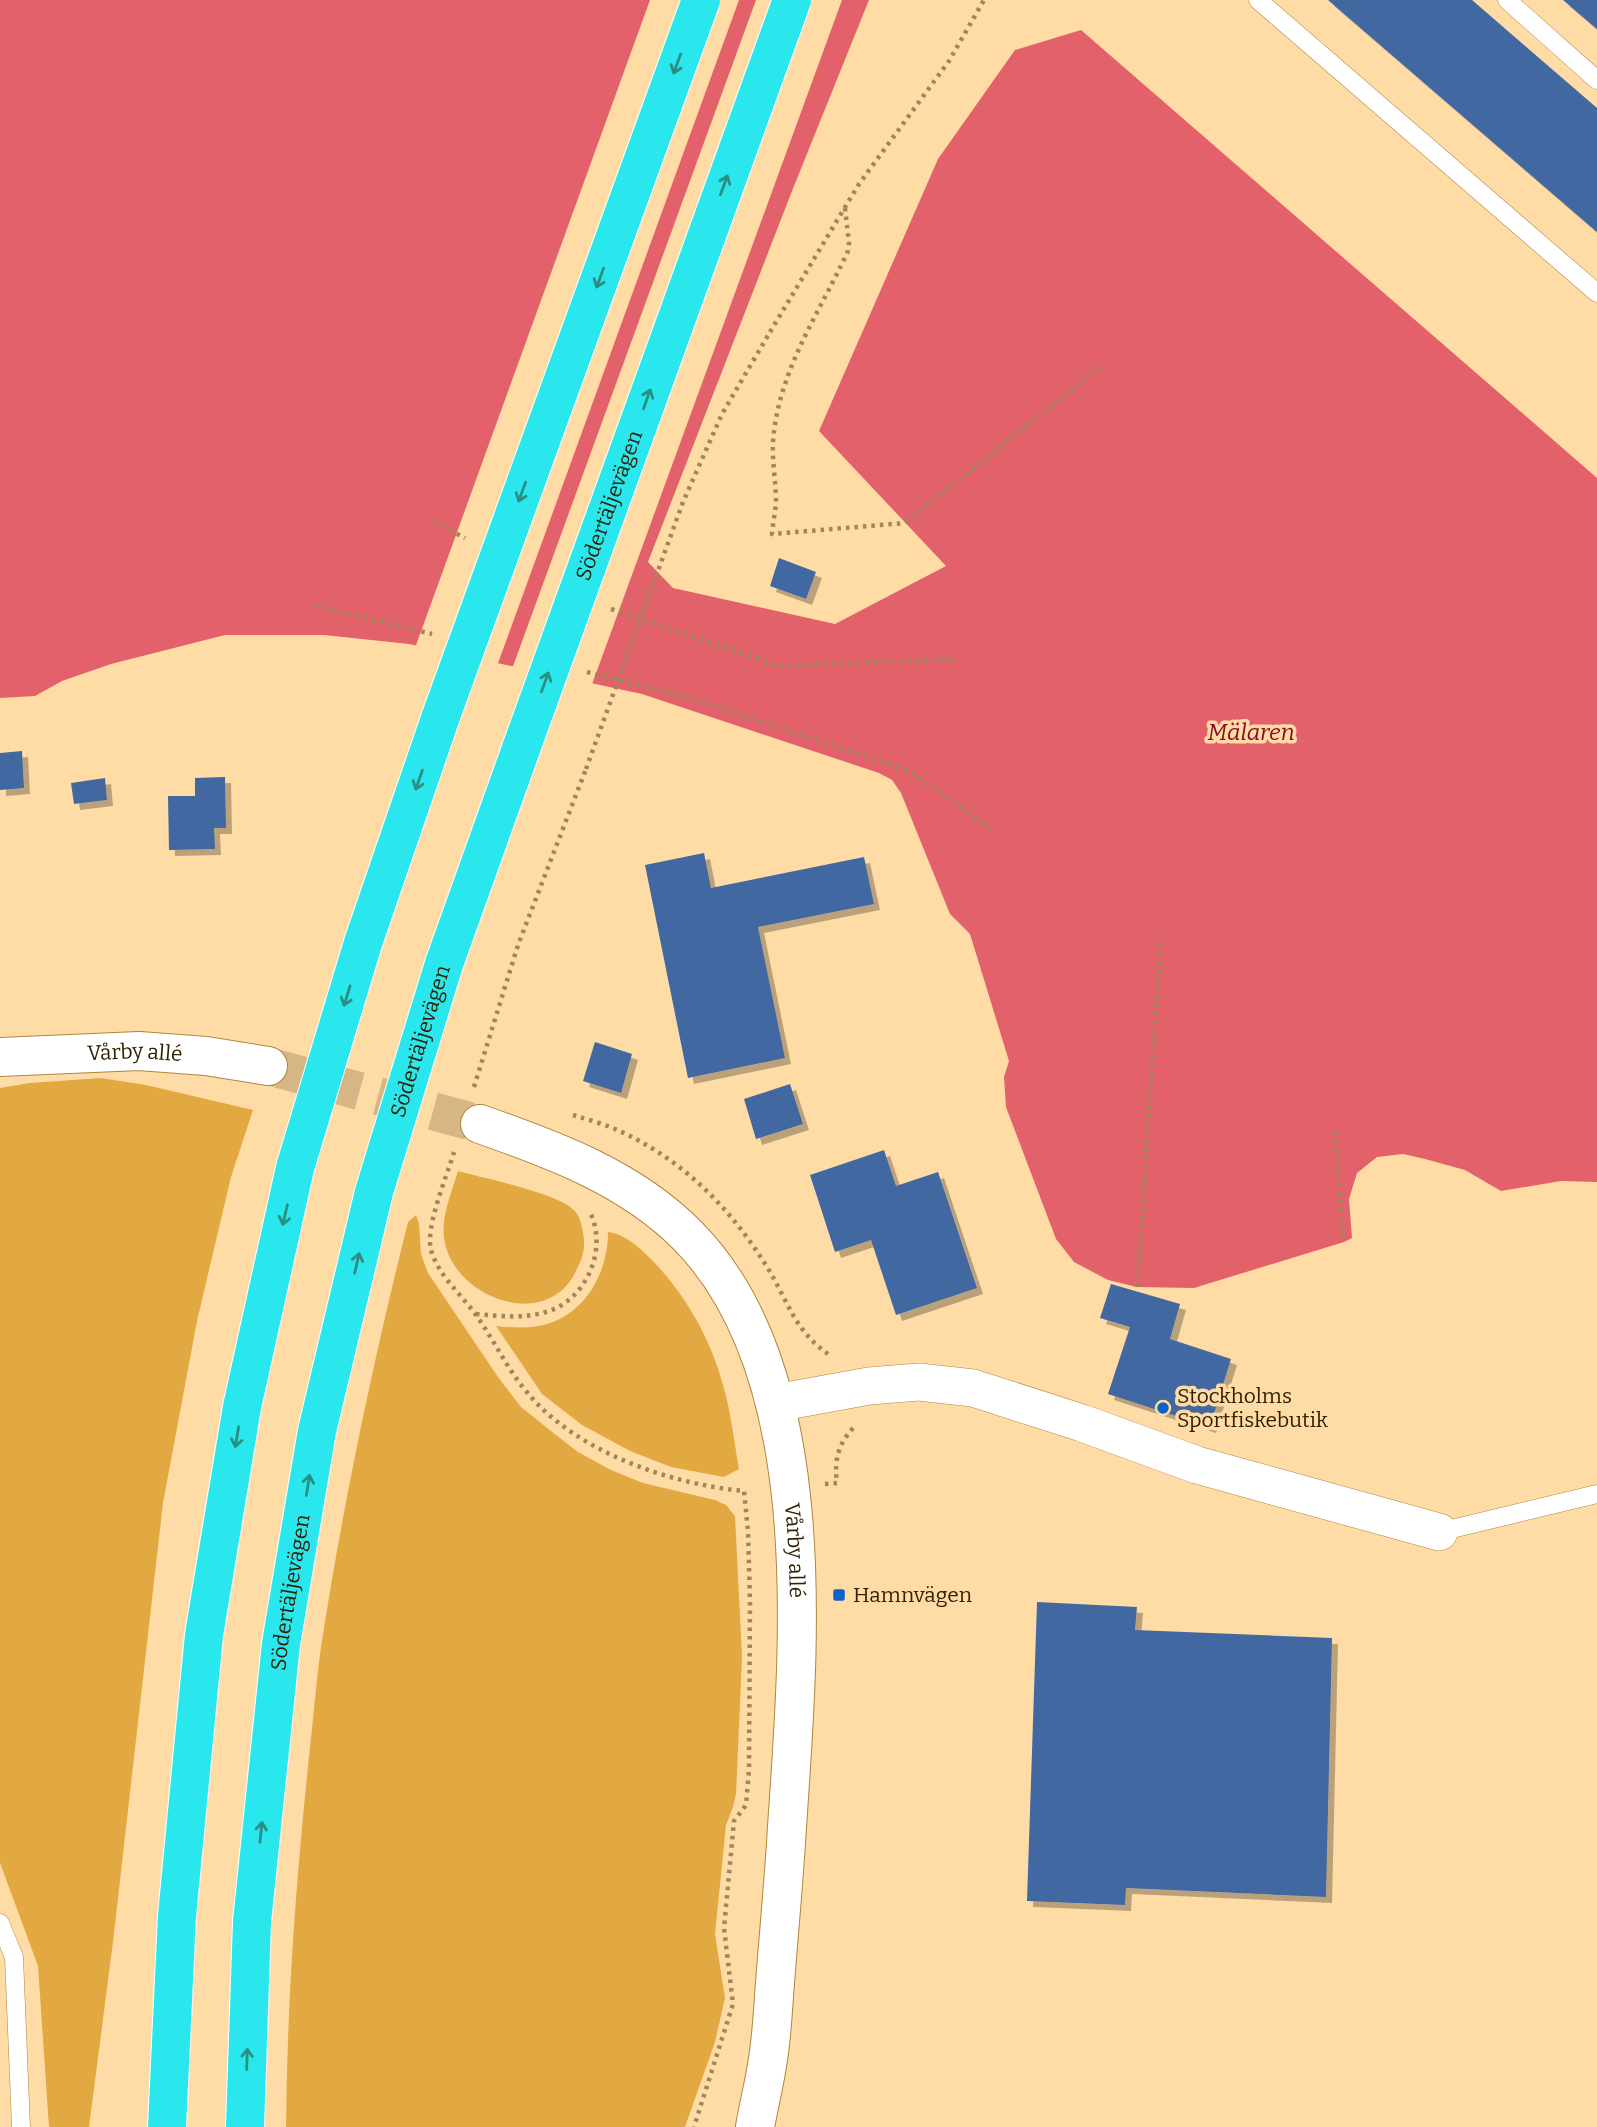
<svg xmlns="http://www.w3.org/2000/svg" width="1597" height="2127" viewBox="0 0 1597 2127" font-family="Bitter,serif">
	<defs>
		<filter id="shadow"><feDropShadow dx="6" dy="6" stdDeviation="0" flood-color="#0004"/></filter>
	</defs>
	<rect width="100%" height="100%" fill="#ffdca5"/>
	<g fill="#e2a942">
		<path d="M101 1078 146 1085 253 1110 231 1177 197 1321 163 1503 113 1942 89 2127H49L38 1966 0 1863V1088L30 1083Z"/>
		<path d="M458 1171C486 1179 555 1192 574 1210 581 1217 583 1230 584 1240 585 1251 581 1261 576 1271 547 1333 452 1298 444 1238 441 1216 452 1192 458 1171Z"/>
		<path d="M416 1215 419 1224 421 1254 428 1273 498 1377 521 1407 551 1431 578 1452 611 1470 643 1483 715 1500 726 1505 735 1516 742 1656 738 1750 736 1794 733 1807 726 1825 715 1934 725 1998 715 2042 685 2127H286C287 2003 296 1880 309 1757 313 1721 316 1683 321 1647 343 1504 373 1362 408 1222Z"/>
		<path d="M608 1232C625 1234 640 1248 652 1260 685 1294 711 1339 723 1385 731 1412 734 1441 739 1469L724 1477 671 1467 630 1451 582 1425 542 1394 496 1326C514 1328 533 1329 550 1323 588 1310 608 1270 608 1232Z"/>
	</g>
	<path fill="#e2616a" d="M0 0H869L792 191 648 562 673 588 835 624 946 566 819 431 938 159 1015 50 1081 30 1597 478V1182L1561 1181 1501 1191 1465 1170 1425 1159 1403 1154 1377 1157 1357 1173 1349 1199 1352 1238 1344 1242 1194 1288 1137 1287 1108 1280 1074 1262 1056 1239 1006 1107 1004 1077 1009 1061 970 934 950 914 901 793 892 780 879 773 642 694 409 644 324 635H225L111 664 62 681 35 696 0 698Z"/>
	<g fill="#ffdca5">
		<path d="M650 0H739L497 666 415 648Z"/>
		<path d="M756 0H842L591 687 512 669Z"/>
	</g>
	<g fill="#4268a1" filter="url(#shadow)">
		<path d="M1328 0H1472L1597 108V232Z"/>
		<path d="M1563 0H1597V29Z"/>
		<path d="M779 558 816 572 806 599 770 586Z"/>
		<path d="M22 751 24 788 0 790V753Z"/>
		<path d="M225 777 226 828H214L215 849 169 850 168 796H195V778Z"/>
		<path d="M105 778 107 800 74 804 71 783Z"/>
		<path d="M704 853 711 888 864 857 874 904 758 927 785 1058 688 1078 645 865Z"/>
		<path d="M595 1042 632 1054 621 1093 583 1081Z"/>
		<path d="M790 1084 803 1124 756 1139 744 1099Z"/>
		<path d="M884 1150 896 1186 938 1172 977 1288 896 1315 871 1240 835 1252 810 1175Z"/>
		<path d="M1111 1284 1180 1304 1170 1339 1231 1359 1210 1427 1108 1394 1130 1327 1100 1318Z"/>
		<path d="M1037 1602 1137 1607 1135 1630 1332 1638 1326 1897 1126 1888 1125 1905 1027 1901Z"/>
	</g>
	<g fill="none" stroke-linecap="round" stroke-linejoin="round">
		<path stroke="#d6b684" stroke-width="38" stroke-dasharray="38 19" stroke-linecap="butt" d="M268 1066 480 1124"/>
		<defs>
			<g id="lane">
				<path d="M1258 0 1597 293"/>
				<path d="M1507 0 1597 80"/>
				<path d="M1439 1532 1597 1494"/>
				<path d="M0 1923 14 1957 21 2127"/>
			</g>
			<path id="street" d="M776 1403 869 1386 919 1382 973 1388 1082 1423 1197 1465 1439 1532"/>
			<g id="secondary">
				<path id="s1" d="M0 1057 139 1051 206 1056 268 1066"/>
				<path id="s2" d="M480 1124C554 1150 631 1178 688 1236 824 1374 799 1648 787 1827 784 1879 779 1931 775 1983 773 2008 772 2034 768 2059 765 2081 759 2104 755 2127"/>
			</g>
			<g id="highway">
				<path d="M167 2127 177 1916 204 1635 242 1407 295 1168 363 943 441 716"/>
				<path id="s3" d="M245 2127 252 1922 281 1644 317 1431 374 1192 444 964 522 746"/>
			</g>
		</defs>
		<use href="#lane" stroke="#af8640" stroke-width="19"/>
		<use href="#street" stroke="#af8640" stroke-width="38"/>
		<use href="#secondary" stroke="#af8640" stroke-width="40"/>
		<use href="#highway" stroke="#fff" stroke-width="40"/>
		<g stroke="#a1865b" stroke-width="4.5" stroke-dasharray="3.5 5" stroke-linecap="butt">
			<path d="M845 208 849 243 848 251C819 314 778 371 773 442 772 462 776 482 776 502 775 513 773 524 772 534L905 523 1104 364"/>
			<path d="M770 332 859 184 949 61 984 0"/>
			<path d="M434 522 465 538"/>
			<path d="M314 605 432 634"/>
			<path d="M611 609 781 666 958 659"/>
			<path d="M587 672 684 696 911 772 992 829"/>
			<path d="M474 1087 518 945 586 769"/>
			<path d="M573 1115C589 1120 608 1125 624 1133 686 1163 731 1209 767 1267 788 1301 794 1330 828 1354"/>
			<path d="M1335 1132 1344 1242"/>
			<path d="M454 1152C447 1176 425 1227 431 1250 438 1275 461 1294 476 1315 494 1340 506 1367 526 1391 574 1451 669 1484 744 1491L748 1531 750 1601 749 1770 746 1805 734 1821 724 1928 733 2004 694 2127"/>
			<path d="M1137 1287 1161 938"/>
			<path d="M476 1314C500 1316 523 1319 546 1312 587 1300 608 1249 590 1212"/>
			<path d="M825 1484 837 1483C834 1460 838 1445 853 1428"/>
		</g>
		<use href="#lane" stroke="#fff" stroke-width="18"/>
		<use href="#street" stroke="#fff" stroke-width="37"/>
		<use href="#secondary" stroke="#fff" stroke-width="38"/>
		<use href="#highway" stroke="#29e7ed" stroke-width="38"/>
		<defs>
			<g id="highway-bridge">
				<path d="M441 716 701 0"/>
				<path id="s4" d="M522 746 792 0"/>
			</g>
		</defs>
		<use href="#highway-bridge" stroke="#fff" stroke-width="40" stroke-linecap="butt"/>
		<path stroke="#a1865b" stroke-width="4.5" stroke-dasharray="3.5 5" stroke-linecap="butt" d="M586 769 683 502 722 414 770 332"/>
		<use href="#highway-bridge" stroke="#29e7ed" stroke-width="38"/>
	</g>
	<defs><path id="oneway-shaft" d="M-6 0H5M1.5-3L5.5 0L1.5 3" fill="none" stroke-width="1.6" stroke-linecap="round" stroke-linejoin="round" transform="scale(1.75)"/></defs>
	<g stroke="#2c8d83">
		<use href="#oneway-shaft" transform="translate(677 64) rotate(110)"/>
		<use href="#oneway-shaft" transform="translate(724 185) rotate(-70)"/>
		<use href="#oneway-shaft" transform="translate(600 278) rotate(110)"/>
		<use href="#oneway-shaft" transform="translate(647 399) rotate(-70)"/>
		<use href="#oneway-shaft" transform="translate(522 492) rotate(110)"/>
		<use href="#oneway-shaft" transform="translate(545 682) rotate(-70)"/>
		<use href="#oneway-shaft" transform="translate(419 780) rotate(109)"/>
		<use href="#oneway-shaft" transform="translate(347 996) rotate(107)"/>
		<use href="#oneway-shaft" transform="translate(285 1215) rotate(103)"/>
		<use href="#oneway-shaft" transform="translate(357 1263) rotate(-77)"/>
		<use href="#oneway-shaft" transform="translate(237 1437) rotate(99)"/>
		<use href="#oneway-shaft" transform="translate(308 1485) rotate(-81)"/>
		<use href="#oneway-shaft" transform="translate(261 1832) rotate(-84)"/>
		<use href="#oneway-shaft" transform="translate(247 2059) rotate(-88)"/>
	</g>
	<g fill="#1060ca" stroke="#ffdca5" stroke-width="2.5">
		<circle cx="1163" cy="1408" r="7"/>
		<rect x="832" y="1588" width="14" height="14" rx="3.5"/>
	</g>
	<g text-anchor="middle" stroke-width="7" stroke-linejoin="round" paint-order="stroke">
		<g font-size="21" fill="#301f02" stroke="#ffdca5">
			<text dy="7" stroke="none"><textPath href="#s4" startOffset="256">Södertäljevägen</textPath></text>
			<text dy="7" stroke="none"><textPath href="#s3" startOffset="1104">Södertäljevägen</textPath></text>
			<text dy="7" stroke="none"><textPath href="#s1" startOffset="135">Vårby allé</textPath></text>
			<text dy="7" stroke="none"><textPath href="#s2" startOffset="578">Vårby allé</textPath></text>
			<text dy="7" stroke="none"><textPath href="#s3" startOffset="537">Södertäljevägen</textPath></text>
		</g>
		<g font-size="21" fill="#301f02" stroke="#ffdca5" text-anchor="start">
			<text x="1177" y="1403">Stockholms<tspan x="1177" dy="24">Sportfiskebutik</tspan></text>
			<text x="853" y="1602">Hamnvägen</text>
		</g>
		<g font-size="23" font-style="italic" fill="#880e27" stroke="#ffdca5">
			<text x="1251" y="740">Mälaren</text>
		</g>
	</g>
</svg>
